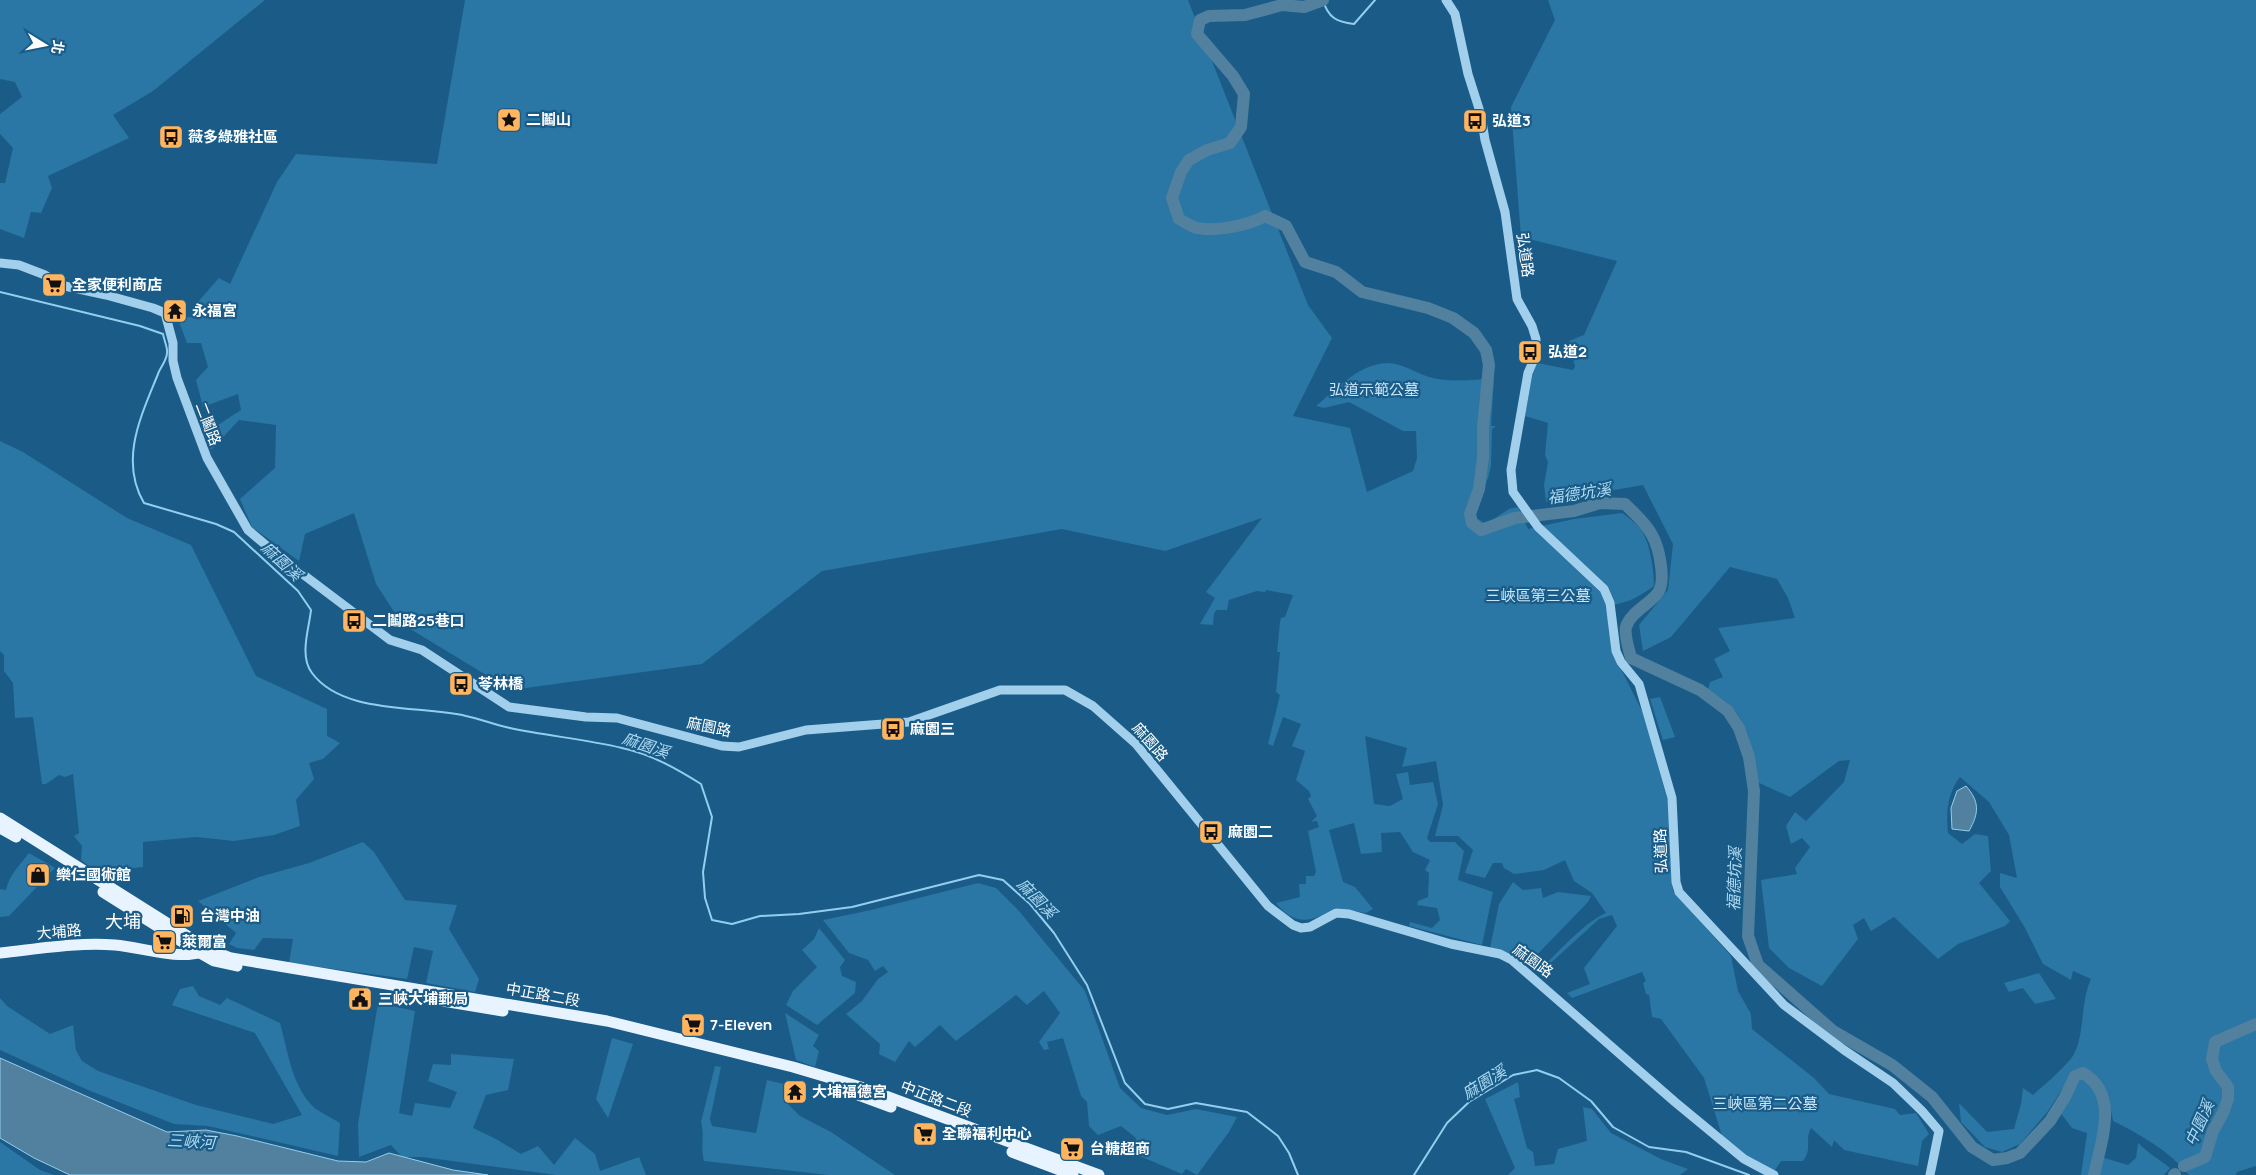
<svg xmlns="http://www.w3.org/2000/svg" width="2256" height="1175" viewBox="0 0 2256 1175" font-family="Manrope,'Noto Sans TC',sans-serif">
	<rect width="100%" height="100%" fill="#1a5c87"/>
	<g fill="#2a76a4">
		<path d="M0 0H265L153 91 113 115 129 138 48 176 52 188 41 213 31 212 24 238 0 229V183H5L13 148 0 134V114L22 97 15 82 0 79Z"/>
		<path d="M465 0H1188L1308 305 1332 338 1293 416 1350 428 1367 492 1413 471 1417 458 1416 431H1403L1349 402 1324 408 1316 406C1336 389 1360 363 1388 363 1402 363 1416 373 1429 377 1450 383 1473 380 1494 378L1491 426H1496L1492 429 1491 466 1488 478 1476 505 1475 517 1486 524 1509 509 1518 507 1528 529 1574 519 1622 513C1628 517 1633 521 1638 526 1650 538 1654 570 1654 586 1634 600 1628 602 1605 607L1609 614 1612 651 1643 713 1670 809V854L1673 891 1731 956 1738 991 1751 1014 1752 1029 1814 1078 1829 1094 1895 1109 1900 1115 1916 1113 1929 1134 1922 1141 1918 1166 1844 1150 1834 1140 1832 1147 1811 1128C1804 1141 1813 1148 1803 1161H1781L1775 1170 1752 1161 1723 1139 1704 1078 1661 1019 1652 1017 1649 995 1646 994 1643 983 1646 981 1642 972 1572 998 1567 993 1590 984 1584 968 1617 926 1612 915 1599 919 1542 971 1540 969C1559 952 1583 923 1606 913L1592 893 1574 881 1565 860 1544 870 1514 874 1504 868 1502 863H1493L1485 878 1465 873 1473 850 1458 836H1435L1443 805 1436 761 1402 767 1407 748 1365 736 1374 804 1390 806 1403 799 1396 774 1408 772 1410 785 1433 782 1438 804 1427 838 1430 842H1455L1464 851 1458 880 1493 892 1482 945 1409 926 1410 922 1432 928 1440 920 1437 908 1417 905 1418 901 1428 897 1429 873 1425 870 1430 860 1413 852 1400 832 1381 833 1382 852 1361 854 1354 823 1329 830 1343 882 1355 887 1373 909 1366 913 1335 908C1312 922 1295 927 1276 903L1300 897 1299 884H1306V876H1314L1316 872 1308 831 1319 827 1317 821 1311 822 1317 816 1308 799 1311 796 1309 791 1296 780 1305 751 1292 746 1301 724 1283 717 1273 746 1268 744 1280 695 1276 692 1280 652H1277L1280 622 1281 618 1285 617 1293 595 1266 590 1265 592 1257 591 1229 600 1227 610H1216L1214 614 1213 625 1200 624 1215 598 1206 592 1262 518 1165 551 1062 529 822 571 702 664 511 690 402 624 376 584 354 513 305 534 299 561 252 527 240 499 275 468 276 425 239 420 211 450 204 434 241 410 238 394 203 407 196 380 208 367 201 343H187L178 319 197 316 196 304 219 278 230 284 277 182 296 154 437 164Z"/>
		<path d="M1548 0H2256V1166L2237 1172 2236 1175H2189C2168 1150 2141 1135 2113 1121 2109 1096 2105 1081 2083 1067L2072 1074 2048 1111 2020 1144 2002 1152 1985 1147 1961 1122 1959 1103 1987 1132 2014 1129 2021 1104 2023 1088 2033 1095C2043 1086 2068 1065 2074 1054 2085 1033 2080 1003 2091 979L2073 971 2071 980 2043 964 2025 928 2000 887V873L2017 878 2009 835 1989 802 1960 777C1947 794 1946 813 1948 833L1962 844 1975 834 1988 836 1991 871 1979 883 2010 921 2005 926 1958 944 1938 959 1894 917 1871 931 1864 918 1853 925 1858 939 1822 986 1789 968 1769 948 1761 880 1797 874 1795 868 1810 847 1802 838 1791 844 1786 826 1795 812 1806 821 1844 782 1850 760 1839 761 1790 797 1757 782C1754 758 1750 728 1733 708 1726 701 1716 695 1708 689L1710 682 1723 677 1714 659 1730 651 1718 628 1795 618 1788 598 1777 579 1730 567 1671 637 1643 651 1639 625 1668 590 1673 544 1643 485 1546 502 1544 485 1548 462 1545 455 1548 423 1525 416 1532 376 1537 363 1573 370 1575 367 1569 341 1584 335 1617 261 1521 237 1511 107 1555 20Z"/>
		<path d="M0 441 23 452 127 518 191 545 256 676 327 709V736L340 743 323 759 309 763 314 779 296 800 300 826 274 835 234 841 196 837 143 842V867L97 872 81 860 82 846 74 836 79 833 73 774 65 777 59 775 46 784H42L33 717 15 718 13 683 4 671V655L0 651Z"/>
		<path d="M1660 697 1675 737 1663 740 1650 699Z"/>
		<path d="M363 842 374 852 405 900 457 905 449 929 479 979 475 992 426 983 433 951 414 947 407 979 289 963 293 939 263 938 254 950 237 948 229 944 236 933 198 901 259 877 309 863Z"/>
		<path d="M29 853 55 868 9 916 0 917V889L6 890C9 875 20 865 29 853Z"/>
		<path d="M1513 882 1523 890 1541 888 1543 898 1558 892 1591 896 1588 902 1530 962 1519 956 1490 948 1499 904Z"/>
		<path d="M978 883 996 888 1019 911 1085 991 1120 1088 1141 1108 1167 1115 1196 1109 1237 1117 1229 1132 1197 1175 1186 1169 1182 1174 1135 1154 1136 1138 1121 1126 1098 1135 1089 1126 1087 1102 1081 1096 1063 1038 1047 1042 1049 1049 1044 1050 1039 1042 1060 1013 1044 991 1027 1005 1016 995 956 1041 940 1025 915 1047 909 1041 895 1062 879 1054 880 1044 846 1014 862 1001 878 979 888 972 883 966 875 971 868 960 849 953 823 920 871 910Z"/>
		<path d="M819 928 845 960 840 967 842 976 856 982 855 993 817 1025 786 1005 793 991 817 967 802 950 814 939Z"/>
		<path d="M2039 973 2056 999 2035 1004 2023 988 2009 992 2004 983Z"/>
		<path d="M193 986 199 996 220 1005 227 998 280 1023C288 1051 292 1089 316 1109 323 1114 332 1118 340 1123L338 1156 208 1126 174 1124 88 1090 0 1050V998L7 1006 50 1034 73 1025 76 1050 82 1061 98 1071 196 1105 273 1124 302 1115 255 1033 172 1005 180 989Z"/>
		<path d="M378 1003 415 1011 399 1113 412 1116 415 1103 450 1108 457 1092 428 1081 433 1064 451 1065V1054L514 1059 508 1090 486 1095 473 1128 496 1139 521 1154 538 1146 554 1165 575 1138 595 1154 600 1171 639 1157 646 1175H556L422 1157H402L391 1145 359 1157 358 1124Z"/>
		<path d="M785 1013 819 1035 813 1046 819 1051 815 1067 796 1060Z"/>
		<path d="M612 1038 633 1044 608 1118 596 1099Z"/>
		<path d="M715 1066 721 1067 710 1119 712 1126 756 1133 767 1080 788 1085 786 1102 800 1116 831 1132 895 1175H829L704 1161C700 1147 705 1135 701 1122Z"/>
		<path d="M2083 1079C2113 1098 2095 1147 2090 1175H2081L2087 1133 2072 1128 2059 1111 2069 1098 2076 1082Z"/>
		<path d="M1518 1082 1520 1097 1514 1099 1527 1148 1533 1152 1535 1166 1554 1164 1558 1149 1587 1141 1583 1107 1592 1109 1611 1133 1661 1159 1688 1169 1680 1175H1508L1515 1168 1485 1099Z"/>
		<path d="M0 1142 40 1170 54 1175H0Z"/>
		<path d="M2138 1143C2148 1153 2159 1159 2170 1168L2164 1175H2099L2101 1157 2128 1165 2136 1158Z"/>
	</g>
	<g fill="#51819f" stroke="#94ceef">
		<path d="M1966 786C1980 802 1979 813 1969 831L1952 829 1951 808 1957 791Z"/>
		<path d="M0 1058 167 1132 206 1130 237 1136 338 1161 366 1162 389 1153 453 1170 488 1175H70L34 1158 0 1138Z"/>
	</g>
	<g fill="none" stroke-linecap="round" stroke-linejoin="round">
		<g stroke="#94ceef" stroke-width="2">
			<path d="M1323 0C1328 18 1337 22 1354 24L1375 0"/>
			<path d="M0 292 140 326 163 334C164 340 168 348 167 353 167 360 160 368 158 374 141 416 119 460 144 503L216 524 234 532 298 591 311 610C309 629 299 656 312 673 343 715 420 705 466 716 481 719 495 725 510 728 547 736 585 739 622 748 651 754 677 769 701 784L712 817 703 872 705 898 712 920 732 924 760 916 799 914 852 907 979 875 1003 880 1030 904 1054 933 1087 985 1125 1083 1145 1104 1168 1109 1196 1103 1247 1112 1278 1136 1289 1153 1298 1175"/>
			<path d="M1414 1175 1447 1123 1469 1102 1513 1075 1537 1070 1559 1078 1591 1101 1613 1127 1649 1147 1686 1152 1749 1175"/>
		</g>
		<g stroke="#51819f" stroke-width="12">
			<path d="M1323 0 1304 7 1282 5 1245 15 1209 16 1200 20 1197 34 1233 76 1244 94 1241 127 1230 143 1207 150 1189 160 1181 172 1172 198 1179 219C1185 222 1191 227 1197 228 1216 232 1249 225 1265 216L1286 226 1305 262 1336 272 1362 292 1428 308 1453 318 1474 333 1486 350 1489 365 1483 428V458L1479 489 1470 514 1472 523 1481 530 1515 518 1574 511 1600 503 1625 504C1634 513 1646 523 1652 535 1659 547 1667 583 1657 594 1648 605 1630 613 1626 627 1624 635 1629 649 1631 658L1700 690 1728 711 1739 728 1749 757 1754 791 1748 936 1758 965 1833 1031 1892 1065 1932 1097 1972 1147 1993 1160 2007 1158 2020 1153 2050 1121 2065 1097 2075 1076 2083 1073C2120 1095 2101 1141 2094 1175"/>
			<path d="M2184 1166 2205 1157 2213 1131 2223 1113 2228 1099V1087L2216 1071 2212 1059 2215 1042 2256 1024"/>
			<path d="M2174 1175 2175 1174"/>
		</g>
		<g stroke="#a2d0ec" stroke-width="9">
			<path d="M1446 0 1455 14 1468 74 1481 115 1485 140 1505 212 1517 299 1532 326 1536 339 1535 357 1528 373 1511 470 1513 492 1538 527 1604 589 1610 603 1616 651 1621 662 1639 684 1672 798 1676 882 1679 892 1784 1005 1844 1050 1893 1083 1922 1111 1939 1131 1930 1175"/>
			<path d="M0 263 19 265 45 275 60 285 106 295 153 308 165 313 173 343V361L177 378 207 458 248 530 280 557 390 640 422 650 509 707 586 717 617 718 722 746 739 747 806 730 909 722 1000 690H1065L1093 706 1136 744 1268 906 1293 925 1301 928 1310 927 1336 913 1349 914 1451 944 1500 954 1512 960 1675 1102 1744 1159 1774 1175"/>
		</g>
		<g stroke="#e7f4ff" stroke-width="11">
			<path d="M0 818 208 949 231 958 607 1021 793 1067 864 1088 1099 1175"/>
			<path d="M0 828 16 837"/>
			<path d="M103 892 200 953 214 961 237 966"/>
			<path d="M0 953C38 949 77 942 115 945 141 947 177 960 202 952"/>
			<path d="M443 1001 503 1011"/>
			<path d="M845 1090 891 1107"/>
			<path d="M1012 1152 1073 1175"/>
		</g>
	</g>
	<defs>
		<symbol id="sight-square" viewBox="-11 -11 22 22"><rect x="-9" y="-9" width="18" height="18" rx="4" fill="#ffb45d" stroke="#1a5c87"/><path d="M0-6L1.8-2.2L6-1.7L2.9 1.2L3.7 5.4L0 3.3L-3.7 5.4L-2.9 1.2L-6-1.7L-1.8-2.2Z" fill="#111"/></symbol>
		<symbol id="bus-square" viewBox="-11 -11 22 22"><rect x="-9" y="-9" width="18" height="18" rx="4" fill="#ffb45d" stroke="#1a5c87"/><path d="M-5-6H5V4H4V6H2V4H-2V6H-4V4H-5ZM-3.5-4V0h7V-4ZM-3.5 1.2v1.5H-2V1.2ZM2 1.2v1.5H3.5V1.2Z" fill="#111"/></symbol>
		<symbol id="supermarket-square" viewBox="-11 -11 22 22"><rect x="-9" y="-9" width="18" height="18" rx="4" fill="#ffb45d" stroke="#1a5c87"/><path d="M-6-5.5h2.5l.6 2H6L4.5 2H-2.5L-4.4-4H-6ZM-1.5 3.2a1.3 1.3 0 1 0 .1 0ZM3 3.2a1.3 1.3 0 1 0 .1 0Z" fill="#111"/></symbol>
		<symbol id="temple-square" viewBox="-11 -11 22 22"><rect x="-9" y="-9" width="18" height="18" rx="4" fill="#ffb45d" stroke="#1a5c87"/><path d="M0-6L5-2H3V0L6.5 2.5H4V6H1.5V3h-3V6H-4V2.5H-6.5L-3 0V-2H-5Z" fill="#111"/></symbol>
		<symbol id="shop-square" viewBox="-11 -11 22 22"><rect x="-9" y="-9" width="18" height="18" rx="4" fill="#ffb45d" stroke="#1a5c87"/><path d="M-5-2.5h2.3a2.7 3.5 0 0 1 5.4 0H5L5.5 6h-11ZM-1.5-2.5h3a1.5 2.3 0 0 0-3 0Z" fill="#111"/></symbol>
		<symbol id="fuel-square" viewBox="-11 -11 22 22"><rect x="-9" y="-9" width="18" height="18" rx="4" fill="#ffb45d" stroke="#1a5c87"/><path d="M-5.5-6h7V0h2V4h1.3V-2.5L3-4.5l.8-.8L6-3V5H2.5V1h-1V6h-7ZM-4.2-4.7v3.2H.2V-4.7Z" fill="#111"/></symbol>
		<symbol id="civic-square" viewBox="-11 -11 22 22"><rect x="-9" y="-9" width="18" height="18" rx="4" fill="#ffb45d" stroke="#1a5c87"/><path d="M-.6-6.5H3V-4.5H.6V-3L4-1V1h2V6H-6V1h2V-1L-.6-3ZM-1.2 2.5V6h2.4V2.5Z" fill="#111"/></symbol>
	</defs>
	<g fill-rule="evenodd">
		<use href="#sight-square" x="495" y="106" width="28" height="28"/>
		<use href="#bus-square" x="1461" y="107" width="28" height="28"/>
		<use href="#bus-square" x="157" y="123" width="28" height="28"/>
		<use href="#supermarket-square" x="40" y="271" width="28" height="28"/>
		<use href="#temple-square" x="161" y="297" width="28" height="28"/>
		<use href="#bus-square" x="1516" y="338" width="28" height="28"/>
		<use href="#bus-square" x="340" y="607" width="28" height="28"/>
		<use href="#bus-square" x="447" y="670" width="28" height="28"/>
		<use href="#bus-square" x="879" y="715" width="28" height="28"/>
		<use href="#bus-square" x="1197" y="818" width="28" height="28"/>
		<use href="#shop-square" x="24" y="861" width="28" height="28"/>
		<use href="#fuel-square" x="168" y="902" width="28" height="28"/>
		<use href="#supermarket-square" x="150" y="928" width="28" height="28"/>
		<use href="#civic-square" x="346" y="985" width="28" height="28"/>
		<use href="#supermarket-square" x="679" y="1011" width="28" height="28"/>
		<use href="#temple-square" x="781" y="1078" width="28" height="28"/>
		<use href="#supermarket-square" x="911" y="1120" width="28" height="28"/>
		<use href="#supermarket-square" x="1058" y="1135" width="28" height="28"/>
	</g>
	<g text-anchor="middle" stroke-width="4.5" stroke-linejoin="round" paint-order="stroke">
		<g font-size="15" font-weight="bold" fill="#fff" stroke="#1a5c87" text-anchor="start">
			<text x="526" y="125">二鬮山</text>
			<text x="1492" y="126">弘道3</text>
			<text x="188" y="142">薇多綠雅社區</text>
			<text x="72" y="290">全家便利商店</text>
			<text x="192" y="316">永福宮</text>
			<text x="1548" y="357">弘道2</text>
			<text x="372" y="626">二鬮路25巷口</text>
			<text x="478" y="689">苓林橋</text>
			<text x="910" y="734">麻園三</text>
			<text x="1228" y="837">麻園二</text>
			<text x="56" y="880">樂仁國術館</text>
			<text x="200" y="921">台灣中油</text>
			<text x="182" y="947">萊爾富</text>
			<text x="378" y="1004">三峽大埔郵局</text>
			<text x="710" y="1030">7-Eleven</text>
			<text x="812" y="1097">大埔福德宮</text>
			<text x="942" y="1139">全聯福利中心</text>
			<text x="1090" y="1154">台糖超商</text>
		</g>
		<g font-size="15" fill="#fff" stroke="#1a5c87">
			<text transform="translate(1525 255) rotate(82)" y="5">弘道路</text>
			<text transform="translate(208 424) rotate(69)" y="5">二鬮路</text>
			<text transform="translate(709 727) rotate(12)" y="5">麻園路</text>
			<text transform="translate(1150 742) rotate(49)" y="5">麻園路</text>
			<text transform="translate(1661 851) rotate(-92)" y="5">弘道路</text>
			<text transform="translate(59 932) rotate(-5)" y="5">大埔路</text>
			<text transform="translate(1533 961) rotate(36)" y="5">麻園路</text>
			<text transform="translate(543 995) rotate(10)" y="5">中正路二段</text>
			<text transform="translate(936 1099) rotate(21)" y="5">中正路二段</text>
		</g>
		<g font-size="15" fill="#c7e6f9" stroke="#1a5c87">
			<text x="1374" y="395">弘道示範公墓</text>
			<text x="1538" y="601">三峽區第三公墓</text>
			<text x="1765" y="1109">三峽區第二公墓</text>
		</g>
		<g font-size="16" font-style="italic" fill="#addaf4" stroke="#1a5c87">
			<text transform="translate(1579 493) rotate(-8)" y="6">福德坑溪</text>
			<text transform="translate(282 561) rotate(43)" y="6">麻園溪</text>
			<text transform="translate(646 745) rotate(19)" y="6">麻園溪</text>
			<text transform="translate(1734 879) rotate(-88)" y="6">福德坑溪</text>
			<text transform="translate(1037 898) rotate(46)" y="6">麻園溪</text>
			<text transform="translate(1484 1082) rotate(-32)" y="6">麻園溪</text>
			<text transform="translate(2199 1123) rotate(-66)" y="6">中園溪</text>
			<text transform="translate(191 1141) rotate(3)" y="6">三峽河</text>
		</g>
		<g font-size="18" fill="#fff" stroke="#1a5c87">
			<text x="123" y="928">大埔</text>
		</g>
	</g>
	<g transform="translate(45 45) rotate(100)" stroke="#1a5c87" stroke-width="4" paint-order="stroke">
	<path d="M0-4L9 19L0 12L-9 19Z" fill="#ffffff"/>
	<text y="-8" font-size="14" font-weight="bold" text-anchor="middle" fill="#ffffff">北</text>
	</g>
</svg>
